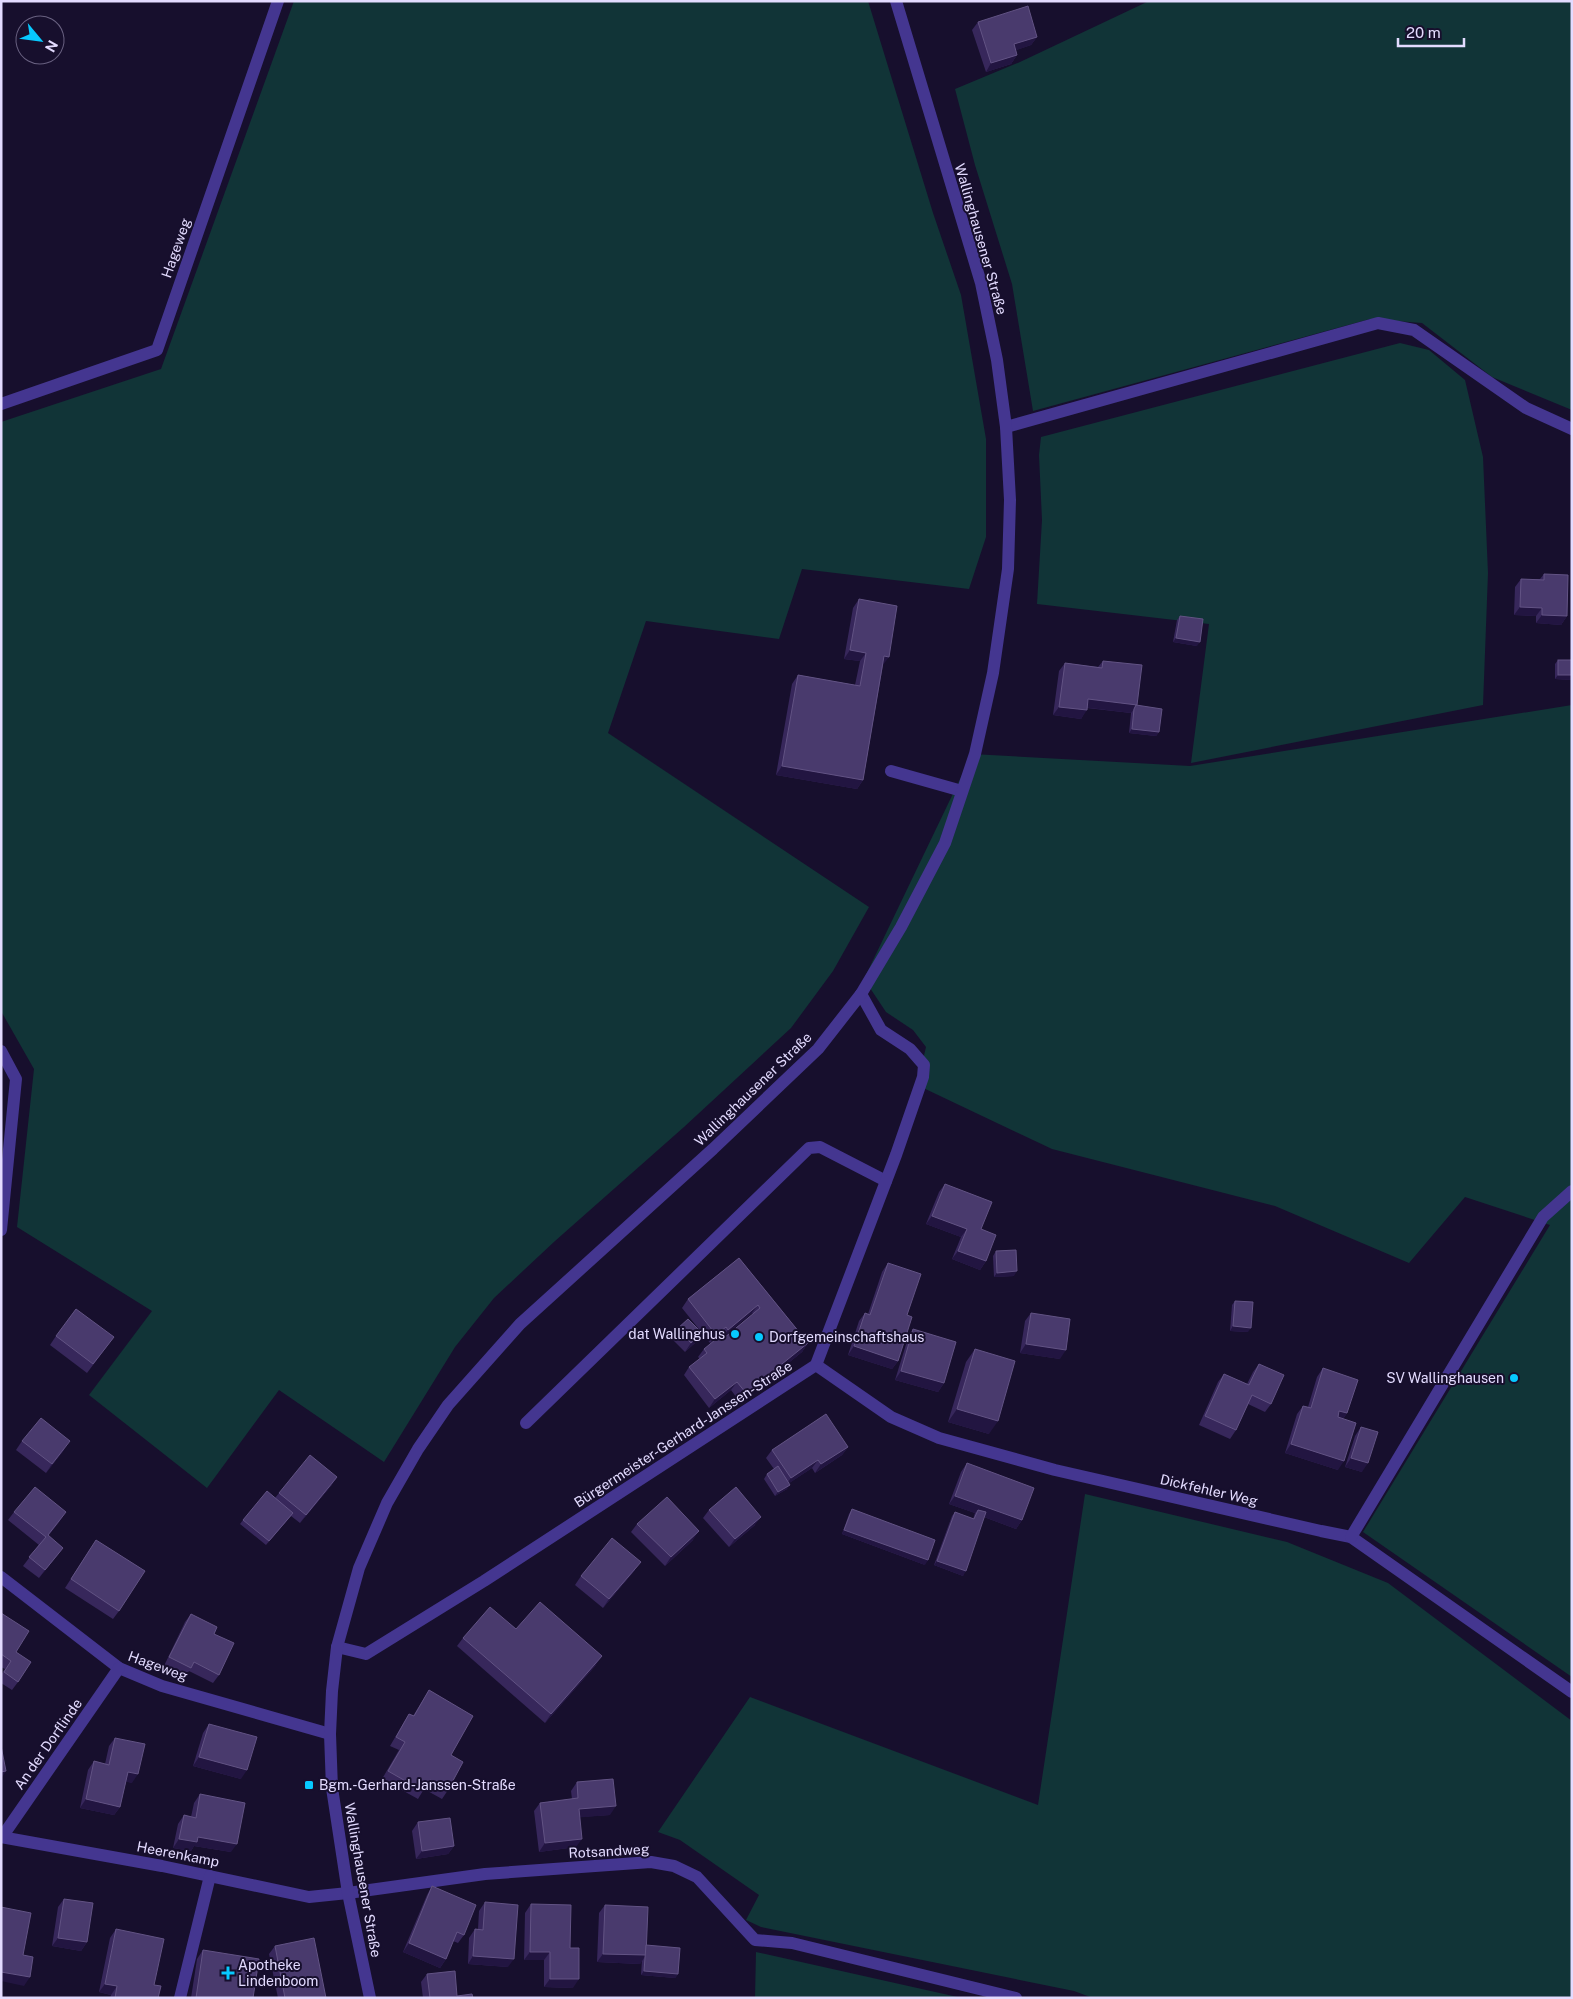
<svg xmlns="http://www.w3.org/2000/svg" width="1573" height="1999" viewBox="0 0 1573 1999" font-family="'Public Sans',sans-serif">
	<rect width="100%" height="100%" fill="#170f2d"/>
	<g fill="#113437">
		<path d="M294 1H868L933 213 961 295 986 439V537L969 589 802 569 779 639 646 621 608 733 869 907 833 971 791 1028 684 1127 555 1241 494 1298 455 1347 384 1462 279 1390 207 1488 89 1395 152 1311 17 1227 34 1069 1 1011V422L161 369Z"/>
		<path d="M1149 1H1572V410L1492 377 1422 323 1370 319 1033 411 1012 284 975 165 955 89 1020 62Z"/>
		<path d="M1400 343 1429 350 1465 380 1483 457 1488 573 1483 705 1191 763 1209 624 1037 604 1042 520 1039 455 1041 437Z"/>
		<path d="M1572 705V1677L1363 1532 1550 1225 1465 1197 1409 1263 1275 1206 1052 1149 917 1085 926 1047 913 1030 886 1012 864 979 972 754 1190 766Z"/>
		<path d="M1085 1494 1287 1542 1388 1583 1572 1721V1998H1093L1074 1991 761 1927 746 1920 759 1895 680 1840 658 1832 750 1697 1038 1805Z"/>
		<path d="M756 1952 962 1998H755Z"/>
	</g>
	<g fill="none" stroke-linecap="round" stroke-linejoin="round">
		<g stroke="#443690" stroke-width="12">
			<path d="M1 404 157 350 278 1"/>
			<path d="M1006 427 1378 323 1414 330 1526 408 1572 429"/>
			<path d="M891 771 962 791"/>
			<path d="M1 1051 16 1079 1 1230"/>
			<path d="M816 1365 891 1417 939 1438 1055 1470 1321 1531 1351 1537 1572 1692"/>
			<path d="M526 1423 809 1148 820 1147 886 1181"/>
			<path d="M1351 1537 1543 1217 1572 1191"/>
			<path d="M1 1577 119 1668 162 1686 330 1734"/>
			<path d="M337 1647 366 1654 484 1581 816 1365 896 1155 923 1077 924 1065 910 1049 881 1030 861 994"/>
			<path d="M1 1837 162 1866 309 1897 348 1893 485 1874 651 1862 674 1866 697 1877 755 1940 792 1943 1016 1998"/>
			<path d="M2 1837 119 1668"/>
			<path d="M180 1998 210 1876"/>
			<path d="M370 1998 348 1893 332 1788 330 1734 332 1691 337 1647 359 1568 387 1503 418 1449 448 1405 520 1324 713 1149 818 1049 861 994 901 927 945 843 975 754 993 673 1008 569 1010 500 1006 427 997 360 981 283 896 1"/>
		</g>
	</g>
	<g fill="#37275b" fill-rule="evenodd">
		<path d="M978 22 1037 37 1031 45 1016 50 1017 55 1011 64 986 72 972 30Z"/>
		<path d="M1544 574 1567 616 1561 625 1536 623V616L1514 615 1515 587 1521 579H1540Z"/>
		<path d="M859 599 883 665 863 780 857 789 776 775 792 684 798 675 855 685 860 661 844 659 853 608Z"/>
		<path d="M1180 616 1197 646 1173 642 1177 620Z"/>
		<path d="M1558 660H1572V680L1555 679V664Z"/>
		<path d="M1103 661 1137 705 1159 732 1156 736 1129 733 1131 713 1087 708 1081 719 1053 715 1059 671 1065 663 1098 667Z"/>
		<path d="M945 1184 981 1229 986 1261 980 1270 952 1259 961 1237 926 1224 939 1192Z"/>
		<path d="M996 1251 1014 1276 994 1277 993 1256Z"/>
		<path d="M739 1258 808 1343 802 1352 740 1402 731 1390 709 1408 684 1375 689 1367 700 1359 698 1357 704 1349 720 1336 710 1343 682 1308 688 1299ZM752 1313 753 1314 724 1338 723 1337Z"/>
		<path d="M888 1263 907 1315 898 1361 892 1369 848 1355 859 1321 865 1313 868 1314 882 1272Z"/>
		<path d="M1235 1301 1248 1332 1230 1331 1232 1305Z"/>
		<path d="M1031 1313 1060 1359 1020 1353 1025 1321Z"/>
		<path d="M677 1329 696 1342 685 1352 671 1338Z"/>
		<path d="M913 1329 944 1383 938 1392 895 1380 908 1338Z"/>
		<path d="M56 1336 114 1337 87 1373 50 1345Z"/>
		<path d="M975 1349 989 1434 948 1422 966 1362Z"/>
		<path d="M1259 1364 1271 1404 1265 1412 1248 1404 1236 1430 1230 1439 1199 1425 1218 1382 1224 1374 1247 1384 1253 1372Z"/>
		<path d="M1323 1368 1347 1413 1343 1419 1338 1470 1285 1453 1297 1414 1303 1406 1308 1407 1317 1377Z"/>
		<path d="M1361 1427 1362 1472 1345 1467 1355 1436Z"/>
		<path d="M22 1441 64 1450 46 1473 16 1450Z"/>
		<path d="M848 1447 842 1455 815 1473 812 1468 789 1483 787 1489 775 1496 764 1479 767 1474 774 1469 766 1458 772 1450Z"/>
		<path d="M967 1463 1022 1520 1016 1529 984 1517 963 1576 934 1565 952 1516 955 1512 973 1519 975 1513 949 1504 961 1472Z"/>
		<path d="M337 1477 331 1486 300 1523 291 1516 266 1545 240 1524 243 1520 275 1498 279 1493Z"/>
		<path d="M852 1509 925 1565 842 1534 849 1514Z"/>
		<path d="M709 1510 755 1525 729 1547 703 1518Z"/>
		<path d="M14 1512 60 1521 48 1536 63 1548 39 1578 23 1566 39 1545 8 1520Z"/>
		<path d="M637 1524 693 1540 665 1566 631 1532Z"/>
		<path d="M90 1549 119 1611 113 1619 65 1588Z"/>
		<path d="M635 1570 603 1608 575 1585 581 1576Z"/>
		<path d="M1 1613 16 1652 18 1682 12 1690 1 1683V1675L5 1669 1 1667Z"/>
		<path d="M191 1614 214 1634 219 1675 213 1683 189 1671 185 1677 164 1666 185 1622Z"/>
		<path d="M516 1629 596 1665 545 1723 457 1646 463 1638Z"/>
		<path d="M429 1690 451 1755 448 1790 442 1799 424 1789 418 1799 382 1779 399 1750 390 1746 404 1722 409 1714 413 1716Z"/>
		<path d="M209 1724 241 1779 193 1766 203 1733Z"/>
		<path d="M115 1738 132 1783 126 1781 120 1807 114 1815 80 1808 88 1770 94 1761 105 1764 109 1746Z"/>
		<path d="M577 1782 610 1815 579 1817 576 1847 539 1852 534 1811 540 1803 572 1799 571 1791Z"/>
		<path d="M200 1794 231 1852 194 1846 191 1851 173 1848 178 1824 184 1815 191 1817 194 1803Z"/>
		<path d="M418 1822 454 1846 448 1854 416 1859 412 1831Z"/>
		<path d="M432 1886 464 1935 458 1943 453 1941 446 1959 440 1968 403 1952 427 1895Z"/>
		<path d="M64 1899 87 1942 81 1951 52 1946 58 1907Z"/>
		<path d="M485 1902 508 1967 468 1964 469 1938 475 1929H478L479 1911Z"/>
		<path d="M531 1904 570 1948 573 1988 544 1987V1960H524L525 1913Z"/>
		<path d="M605 1905 646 1945 678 1974 675 1978 641 1975 642 1960 640 1964 597 1962 599 1913Z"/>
		<path d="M116 1929 154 1985 158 1998H110L111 1995 99 1992 110 1938Z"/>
		<path d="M275 1946 326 1998H278L269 1954Z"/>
		<path d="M203 1950 253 1998H191L197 1959Z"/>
		<path d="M427 1974 457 1996 473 1998H423L421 1982Z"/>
	</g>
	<g fill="#221541">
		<path d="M1037 37 1031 45 1008 53 1014 44Z"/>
		<path d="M1017 55 1011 64 986 72 991 63Z"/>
		<path d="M1520 607 1542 608 1536 616 1514 615Z"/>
		<path d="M1542 615 1567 616 1561 625 1536 623Z"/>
		<path d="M1176 638 1200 642 1197 646 1173 642Z"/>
		<path d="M850 650 866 653 860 661 844 659Z"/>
		<path d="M884 656 889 657 883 665 878 664Z"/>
		<path d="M1558 675H1572V680L1555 679Z"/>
		<path d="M1088 699 1137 705 1131 713 1082 707Z"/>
		<path d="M1059 707 1087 710 1081 719 1053 715Z"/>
		<path d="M1132 729 1159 732 1156 736 1129 733Z"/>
		<path d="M782 766 863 780 857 789 776 775Z"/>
		<path d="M932 1216 967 1229 961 1237 926 1224Z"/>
		<path d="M958 1251 986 1261 980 1270 952 1259Z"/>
		<path d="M1017 1271 1014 1276 994 1277 997 1273Z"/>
		<path d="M758 1305 752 1313 722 1338 728 1330Z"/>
		<path d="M1233 1326 1251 1328 1248 1332 1230 1331Z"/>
		<path d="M726 1327 720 1335 710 1343 716 1335Z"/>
		<path d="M702 1333 696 1342 685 1352 691 1343Z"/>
		<path d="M808 1343 802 1352 740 1402 746 1393Z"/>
		<path d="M1026 1344 1066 1350 1060 1359 1020 1353Z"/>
		<path d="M854 1346 898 1361 892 1369 848 1355Z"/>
		<path d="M901 1371 944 1383 938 1392 895 1380Z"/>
		<path d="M737 1382 731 1390 709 1408 715 1399Z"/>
		<path d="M957 1409 998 1421 989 1434 948 1422Z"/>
		<path d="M1339 1411 1347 1413 1341 1422 1333 1419Z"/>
		<path d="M70 1441 64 1450 46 1473 52 1464Z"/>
		<path d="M1291 1444 1344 1461 1338 1470 1285 1453Z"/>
		<path d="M848 1447 842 1455 815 1473 821 1464Z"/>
		<path d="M1351 1458 1368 1463 1362 1472 1345 1467Z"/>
		<path d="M818 1460 812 1468 785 1486 791 1478Z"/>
		<path d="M337 1477 331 1486 300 1523 306 1515Z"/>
		<path d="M790 1485 787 1489 775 1496 778 1492Z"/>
		<path d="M955 1496 1022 1520 1016 1529 976 1514 978 1510 975 1513 949 1504Z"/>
		<path d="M66 1512 60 1521 42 1544 48 1535Z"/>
		<path d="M761 1517 755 1525 729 1547 735 1539Z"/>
		<path d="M844 1530 928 1560 925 1565 842 1534Z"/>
		<path d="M699 1531 693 1540 665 1566 671 1557Z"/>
		<path d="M63 1548 57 1556 39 1578 45 1570Z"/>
		<path d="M937 1561 966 1571 963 1576 934 1565Z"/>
		<path d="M641 1562 635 1570 603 1608 609 1599Z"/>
		<path d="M602 1656 596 1665 545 1723 551 1714Z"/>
		<path d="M199 1757 247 1770 241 1779 193 1766Z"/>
		<path d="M6 1771 1 1779V1772Z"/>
		<path d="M128 1772 138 1774 132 1783 122 1781Z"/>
		<path d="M86 1799 120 1807 114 1815 80 1808Z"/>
		<path d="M616 1806 610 1815 573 1818 579 1809Z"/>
		<path d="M198 1837 237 1844 231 1852 194 1846 191 1851 173 1848 179 1839Z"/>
		<path d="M582 1839 576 1847 539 1852 545 1843Z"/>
		<path d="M454 1846 448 1854 416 1859 422 1851Z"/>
		<path d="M58 1938 87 1942 81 1951 52 1946Z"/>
		<path d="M409 1943 446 1959 440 1968 403 1952Z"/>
		<path d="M530 1952H550L544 1960H524Z"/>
		<path d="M603 1954 646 1955 640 1964 597 1962Z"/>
		<path d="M473 1956 514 1959 508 1967 468 1964Z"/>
		<path d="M644 1971 678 1974 675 1978 641 1975Z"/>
		<path d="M1 1972 30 1977 24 1986 1 1981Z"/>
		<path d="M550 1979H579L573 1988 544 1987Z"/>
		<path d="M105 1984 117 1986 111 1995 99 1992Z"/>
	</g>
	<g fill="#493a6d" stroke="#625384">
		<path d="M1028 6 1037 37 1014 44 1017 55 991 63 978 22Z"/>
		<path d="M1544 574 1568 575 1567 616 1542 615V608L1520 607 1521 579 1544 580Z"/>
		<path d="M859 599 897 606 889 657 884 656 863 780 782 766 798 675 860 686 866 653 850 650Z"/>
		<path d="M1180 616 1203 619 1200 642 1176 638Z"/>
		<rect x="1558" y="660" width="14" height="15"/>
		<path d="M1103 661 1142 665 1137 705 1088 699 1087 710 1059 707 1065 663 1102 668Z"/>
		<path d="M1136 705 1162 709 1159 732 1132 729 1134 709Z"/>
		<path d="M945 1184 992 1202 981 1229 996 1235 986 1261 958 1251 967 1229 932 1216Z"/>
		<path d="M1016 1250 1017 1271 997 1273 996 1251Z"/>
		<path d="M739 1258 808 1343 746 1393 737 1382 715 1399 689 1367 707 1353 704 1349 721 1335 724 1338 760 1308 758 1305 728 1330 726 1327 716 1335 688 1299Z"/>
		<path d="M888 1263 921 1274 907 1315 912 1317 898 1361 854 1346 865 1313 870 1315Z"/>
		<path d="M1235 1301 1253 1302 1251 1328 1233 1326Z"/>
		<path d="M76 1309 114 1337 93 1364 56 1336Z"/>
		<path d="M1031 1313 1070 1319 1066 1350 1026 1344Z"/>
		<path d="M688 1319 702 1333 691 1343 677 1329Z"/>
		<path d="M913 1329 956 1342 944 1383 901 1371Z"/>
		<path d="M975 1349 1015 1361 998 1421 957 1409Z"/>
		<path d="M1259 1364 1284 1375 1271 1404 1252 1395 1236 1430 1205 1416 1224 1374 1249 1385Z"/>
		<path d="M1323 1368 1358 1380 1347 1413 1339 1411 1338 1417 1356 1423 1344 1461 1291 1444 1303 1406 1311 1408Z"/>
		<path d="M826 1414 848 1447 821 1464 818 1460 791 1478 772 1450Z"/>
		<path d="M41 1418 70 1441 52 1464 22 1441Z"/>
		<path d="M1361 1427 1378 1432 1368 1463 1351 1458Z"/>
		<path d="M310 1455 337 1477 306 1515 279 1493Z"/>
		<path d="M967 1463 1034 1488 1022 1520 955 1496Z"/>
		<path d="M778 1466 790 1485 778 1492 767 1474Z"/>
		<path d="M35 1487 66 1512 48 1535 63 1548 45 1570 29 1557 46 1537 14 1512Z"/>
		<path d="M736 1487 761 1517 735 1539 709 1510Z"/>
		<path d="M267 1491 293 1513 269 1541 243 1520Z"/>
		<path d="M667 1497 699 1531 671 1557 637 1524Z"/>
		<path d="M852 1509 935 1540 928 1560 844 1530Z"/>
		<path d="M978 1510 986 1512 966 1571 937 1561 955 1512 974 1519Z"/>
		<path d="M612 1538 641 1562 609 1599 581 1576Z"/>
		<path d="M96 1540 145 1571 119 1611 71 1579Z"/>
		<path d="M540 1602 602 1656 551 1714 463 1638 490 1607 516 1629Z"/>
		<path d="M1 1613 29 1631 16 1652 31 1662 18 1682 4 1672 11 1661 1 1654Z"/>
		<path d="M191 1614 217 1627 214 1634 234 1643 219 1675 194 1662 191 1668 169 1657Z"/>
		<path d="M429 1690 473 1716 451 1755 463 1762 448 1790 430 1780 423 1791 388 1771 405 1742 396 1737 409 1714 414 1716Z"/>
		<path d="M209 1724 257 1737 247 1770 199 1757Z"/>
		<path d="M115 1738 145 1744 138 1774 128 1772 120 1807 86 1799 94 1761 109 1765Z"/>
		<path d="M1 1746 6 1771 1 1772Z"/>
		<path d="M613 1779 616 1806 579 1809 582 1839 545 1843 540 1803 578 1798 577 1782Z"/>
		<path d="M200 1794 245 1803 237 1844 198 1837 197 1842 179 1839 184 1815 196 1818Z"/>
		<path d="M450 1818 454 1846 422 1851 418 1822Z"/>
		<path d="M432 1886 476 1905 464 1935 457 1932 446 1959 409 1943Z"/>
		<path d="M64 1899 93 1903 87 1942 58 1938Z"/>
		<path d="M485 1902 518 1905 514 1959 473 1956 475 1929 483 1930Z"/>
		<path d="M531 1904 571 1905 570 1948H579V1979H550V1952H530Z"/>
		<path d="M605 1905 648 1907 646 1955 603 1954Z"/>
		<path d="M1 1907 31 1913 23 1955 33 1957 30 1977 1 1972Z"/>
		<path d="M116 1929 164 1939 154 1985 161 1986 158 1998H115L117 1986 105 1984Z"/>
		<path d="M314 1938 326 1998H285L275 1946Z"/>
		<path d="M646 1945 680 1948 678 1974 644 1971Z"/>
		<path d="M203 1950 259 1959 253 1998H196Z"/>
		<path d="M455 1971 457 1996 472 1994 473 1998H430L427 1974Z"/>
	</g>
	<g fill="#07c9ff" stroke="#170f2d" stroke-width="2">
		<circle cx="735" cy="1334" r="5"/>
		<circle cx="759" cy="1337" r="5"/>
		<circle cx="1514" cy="1378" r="5"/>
		<rect x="304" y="1780" width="10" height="10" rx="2.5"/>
		<path d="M225.5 1965.5h5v5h5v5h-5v5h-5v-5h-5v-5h5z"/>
	</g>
	<g text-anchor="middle" stroke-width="4" stroke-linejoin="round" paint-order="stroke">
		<g font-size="14" fill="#e3dbff" stroke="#170f2d">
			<text transform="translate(981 239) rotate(74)" y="5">Wallinghausener Straße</text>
			<text transform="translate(176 248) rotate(-71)" y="5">Hageweg</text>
			<text transform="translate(753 1089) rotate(-44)" y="5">Wallinghausener Straße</text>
			<text transform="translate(683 1434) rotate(-33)" y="5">Bürgermeister-Gerhard-Janssen-Straße</text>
			<text transform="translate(1209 1490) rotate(13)" y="5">Dickfehler Weg</text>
			<text transform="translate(158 1666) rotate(20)" y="5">Hageweg</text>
			<text transform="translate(48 1744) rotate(-55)" y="5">An der Dorflinde</text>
			<text transform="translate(609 1851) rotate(-3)" y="5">Rotsandweg</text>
			<text transform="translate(178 1854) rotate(11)" y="5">Heerenkamp</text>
			<text transform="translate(363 1880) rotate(80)" y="5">Wallinghausener Straße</text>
		</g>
		<g font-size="14" fill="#e3dbff" stroke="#170f2d" text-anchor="start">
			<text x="725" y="1339" text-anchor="end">dat Wallinghus</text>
			<text x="769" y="1342">Dorfgemeinschaftshaus</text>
			<text x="1504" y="1383" text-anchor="end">SV Wallinghausen</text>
			<text x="319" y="1790">Bgm.-Gerhard-Janssen-Straße</text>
			<text x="238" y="1970">Apotheke<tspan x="238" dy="16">Lindenboom</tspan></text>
		</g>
	</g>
	<rect width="1573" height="1999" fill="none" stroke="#e3dbff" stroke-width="5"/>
	<g transform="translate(40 40) rotate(119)"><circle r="24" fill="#170f2d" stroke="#696181"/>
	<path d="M0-4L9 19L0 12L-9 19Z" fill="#07c9ff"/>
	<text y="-8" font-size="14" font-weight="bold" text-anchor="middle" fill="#e3dbff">N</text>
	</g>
	<path d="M1398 38v8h66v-8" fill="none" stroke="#e3dbff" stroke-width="2.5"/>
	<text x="1406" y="38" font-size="15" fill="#e3dbff" stroke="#170f2d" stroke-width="4" paint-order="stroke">20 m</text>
</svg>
